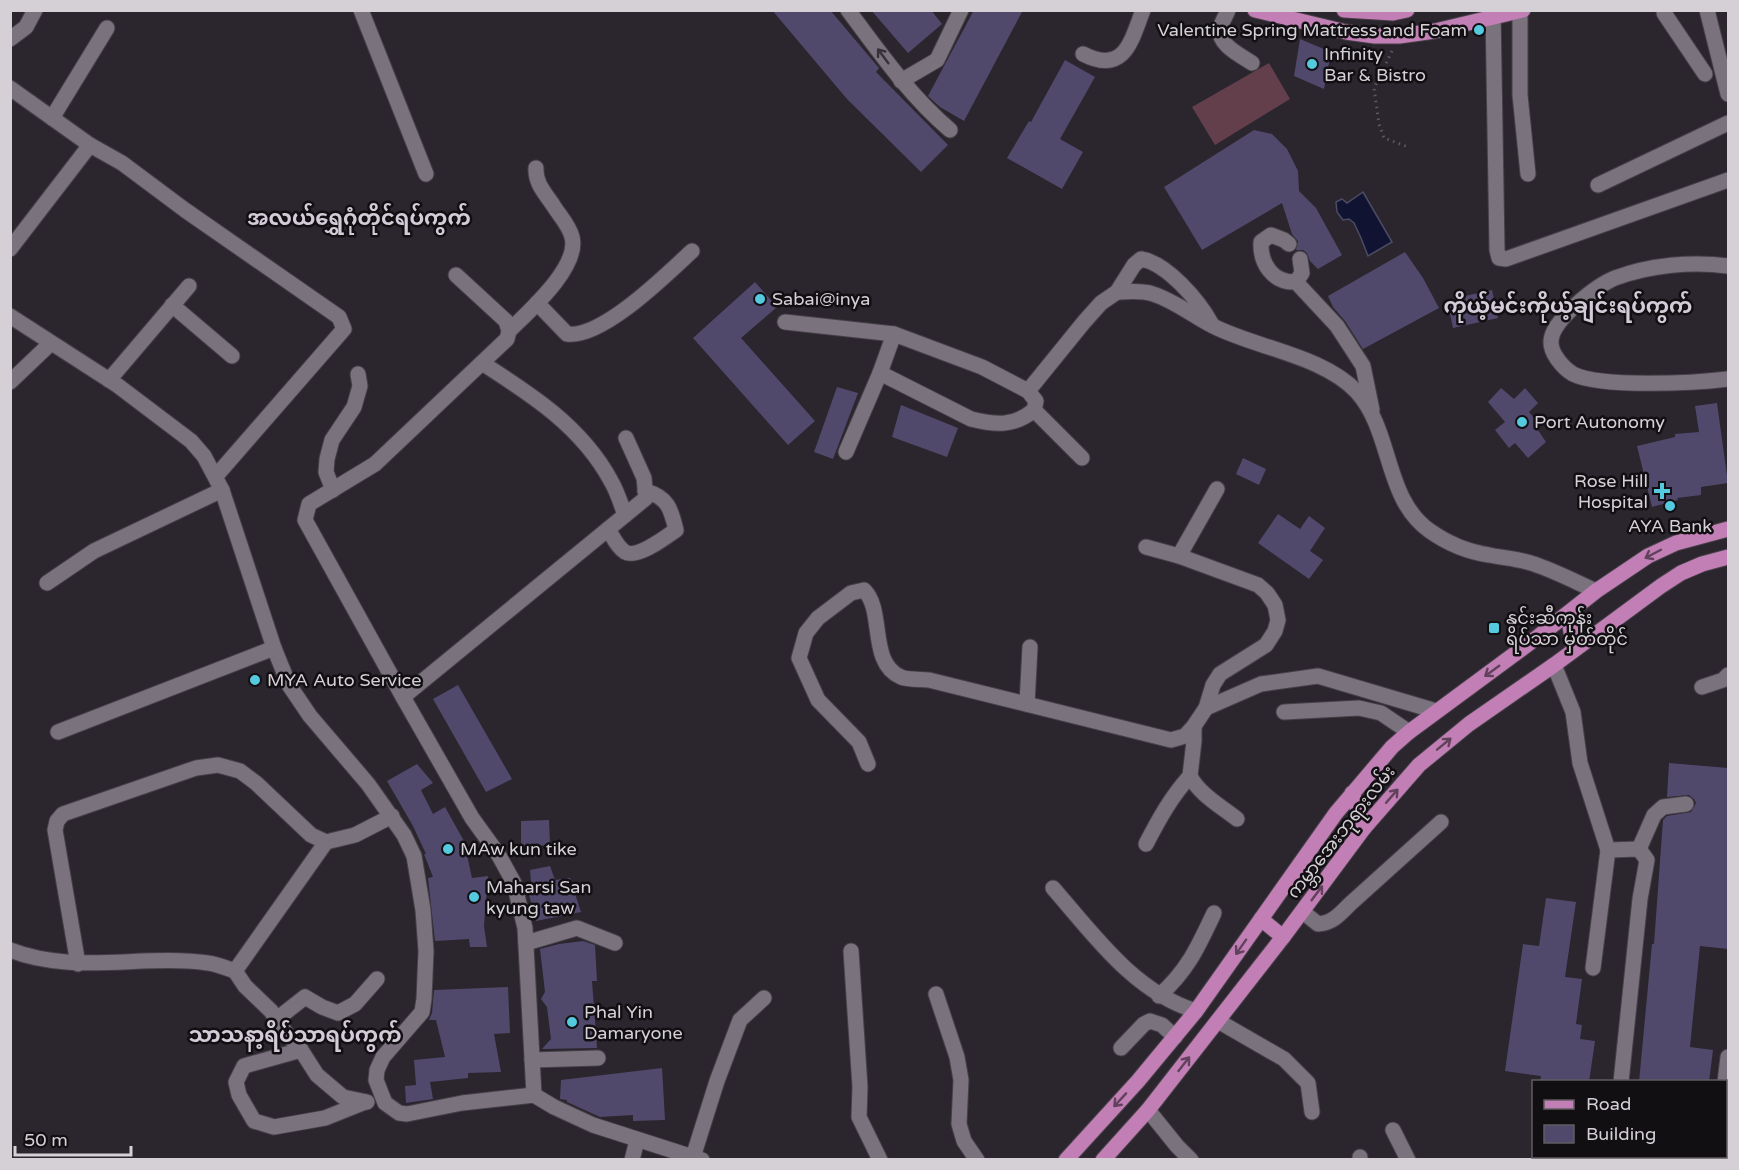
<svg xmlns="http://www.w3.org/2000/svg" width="1739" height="1170" viewBox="0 0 1739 1170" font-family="'Varela Round','Noto Sans Myanmar',sans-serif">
	<rect width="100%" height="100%" fill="#2b252e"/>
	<path fill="#633f4c" d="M1269 63 1290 99 1215 145 1192 107Z"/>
	<path fill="#101432" stroke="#4b4c63" stroke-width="1.5" d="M1363 192 1392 242 1368 256 1361 238 1354 223 1349 219 1343 220 1337 212 1336 202 1342 199 1347 203Z"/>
	<g fill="#51496c">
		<path d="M772 10H830L879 68 876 72 948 145 921 172 847 99Z"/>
		<path d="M871 10H931L942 24 908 53Z"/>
		<path d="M974 10H1023L964 121 940 107 928 96Z"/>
		<path d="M1300 39 1331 52 1324 89 1294 76Z"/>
		<path d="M1065 60 1095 77 1060 139 1083 152 1062 189 1007 158 1029 121 1031 122Z"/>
		<path d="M1254 130 1272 134 1287 149 1298 171 1299 191 1316 208 1342 255 1318 269 1310 261 1307 253 1303 250H1296L1298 241 1292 234 1282 203 1202 250 1164 187Z"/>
		<path d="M1405 252 1423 278 1439 308 1363 349 1345 321 1333 307 1328 296Z"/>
		<path d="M755 282 777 307 741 338 815 421 788 445 693 338Z"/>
		<path d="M1492 290 1498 318 1453 328 1447 300Z"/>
		<path d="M837 387 858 393 833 459 814 452Z"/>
		<path d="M1501 388 1514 399 1525 388 1538 403 1529 412 1538 423 1536 427 1546 442 1528 458 1515 443 1509 448 1495 430 1505 422 1488 402Z"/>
		<path d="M1717 403 1728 483 1701 487V495L1677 498 1678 500 1652 507 1637 446 1675 437V434L1699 432 1695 406Z"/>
		<path d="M901 405 958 428 947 457 892 437Z"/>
		<path d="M1243 458 1266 469 1259 485 1236 474Z"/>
		<path d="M1278 514 1300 529 1309 516 1325 528 1310 551 1323 560 1309 579 1258 543Z"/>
		<path d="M458 685 512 779 486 792 433 699Z"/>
		<path d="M1669 763 1728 768V949L1700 946 1690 1047 1713 1050 1709 1082H1639L1652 944H1654L1663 820 1667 816 1691 812 1696 803 1694 799 1689 795 1667 797Z"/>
		<path d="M417 764 433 783 421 790 433 814 445 807 464 841 472 878 488 876 484 926 487 947H470L469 939 435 941 428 878 433 877 424 854H426L413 826 387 781Z"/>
		<path d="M549 820 550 845 521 847V821Z"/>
		<path d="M550 866 555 880 570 878 581 912 536 921 526 884 531 882 530 870Z"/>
		<path d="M1546 898 1576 902 1565 977 1582 979 1576 1024 1582 1025 1580 1039 1595 1041 1589 1082H1540L1541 1076 1505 1071 1523 944 1539 946Z"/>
		<path d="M583 941 595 945 597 981H592L597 1048 542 1049 551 1039 547 1007 541 999 545 992 540 949 559 944Z"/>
		<path d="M508 987 510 1033 494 1034 501 1072 468 1073V1078L430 1082 433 1099 406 1103 405 1086 416 1085 414 1060 445 1057 436 1020H429L432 1013 434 990Z"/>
		<path d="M662 1068 665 1120 633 1121V1115L600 1117 567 1102V1100L560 1099 561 1080Z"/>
	</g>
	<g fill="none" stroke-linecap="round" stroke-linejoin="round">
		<defs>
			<g id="minor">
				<path d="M361 10 426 174"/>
				<path d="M848 10C880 53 910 96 950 130"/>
				<path d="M1228 10C1226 16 1221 23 1220 29 1218 45 1240 55 1252 63"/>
				<path d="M1493 10 1497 250 1499 258 1506 259 1728 180"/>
				<path d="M1707 10 1728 94"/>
				<path d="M1520 12V95L1528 174"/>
				<path d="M1664 13 1705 74"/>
				<path d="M10 39 26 27 35 10"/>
				<path d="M1083 54C1124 75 1131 42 1143 10"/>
				<path d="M901 81 937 60 961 10"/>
				<path d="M10 88 90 145 122 163 185 210 339 317 344 329 216 476"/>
				<path d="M52 118 107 28"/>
				<path d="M1598 185 1728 123"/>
				<path d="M1289 244 1284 240 1271 235 1261 242C1260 264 1273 283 1296 282L1337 326 1363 366 1372 410"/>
				<path d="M10 249 90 145"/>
				<path d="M1728 266C1692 261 1650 265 1615 278 1597 285 1552 320 1551 341 1550 353 1563 368 1573 374 1601 388 1695 383 1728 379"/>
				<path d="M456 275 506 321 509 331"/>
				<path d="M1296 282 1302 273 1300 259"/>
				<path d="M1117 292C1129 292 1141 290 1153 294 1175 301 1193 316 1213 326 1256 348 1324 356 1357 392 1393 432 1384 499 1430 531 1447 543 1469 552 1489 555 1503 558 1520 559 1534 564 1555 571 1576 582 1596 591"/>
				<path d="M537 303 567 334C602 339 667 274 692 251"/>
				<path d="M172 305 232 356"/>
				<path d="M10 316 117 385 191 441 204 456 222 490 274 648 289 685 310 716 368 784 404 835 414 856 423 910 426 951 424 999 422 1012 383 1057 377 1070 376 1080 385 1103 399 1113 407 1114 462 1103 534 1095 554 1107 593 1125 702 1160"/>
				<path d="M785 322 894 334 982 367 1028 391 1036 401 1034 410C1014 427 995 425 971 419L880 373"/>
				<path d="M482 363C532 395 582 427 611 481 617 491 621 504 625 515"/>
				<path d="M109 380 189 286"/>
				<path d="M10 382 51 343"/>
				<path d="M1028 391 1084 322 1101 303 1117 292 1134 265 1141 259C1167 263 1199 301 1211 323"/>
				<path d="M1034 410 1082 458"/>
				<path d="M846 452 880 373 894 334"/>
				<path d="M333 490 326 472 327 459 332 440 354 407 360 386 358 374"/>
				<path d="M608 529C613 537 617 547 625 552 637 559 666 537 676 530 671 509 668 497 645 491"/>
				<path d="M1179 556 1217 489"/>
				<path d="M47 583 94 551 222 490"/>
				<path d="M1554 665 1573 712 1580 763 1608 850 1593 968"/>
				<path d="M1702 687 1723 680 1728 675"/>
				<path d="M403 697 646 498 644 478 626 438"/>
				<path d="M1027 704 1030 647"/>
				<path d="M1206 708 1261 684 1318 676 1436 711"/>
				<path d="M1284 712 1359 708 1381 713 1409 732"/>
				<path d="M1194 726V741L1190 776C1199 794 1222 807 1237 819"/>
				<path d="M58 732 274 648"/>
				<path d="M868 764 859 742 818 700 799 658 806 633 818 618 851 593 864 590C885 610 868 663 901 677 908 680 920 679 929 680L1171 740 1185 736 1194 726 1206 708 1213 685 1220 674 1266 645 1275 631 1278 620 1275 605 1267 593 1258 585 1179 556 1146 547"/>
				<path d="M1146 844C1159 819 1171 797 1190 776"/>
				<path d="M1639 849 1654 815 1663 807 1686 804"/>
				<path d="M1608 850 1639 849 1647 860 1640 899 1621 1082"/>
				<path d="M1053 888C1094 935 1134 992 1196 1011"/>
				<path d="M1303 912 1318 924C1333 923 1340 914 1350 904L1441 822"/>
				<path d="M526 943 577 928 615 943"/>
				<path d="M10 950C74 975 142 954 208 963 217 964 226 968 235 971L326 842"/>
				<path d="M851 951 860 1087 859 1117 880 1160"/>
				<path d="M78 964 55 830 57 821 63 814 196 768 218 765 240 771 256 783 311 835 326 842 355 835 392 816"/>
				<path d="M235 971 245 986 271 1011 286 1033 301 1050 317 1075 343 1097 367 1102"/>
				<path d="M936 994 957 1057 961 1080 959 1124 964 1141 977 1160"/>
				<path d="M1159 996C1188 970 1198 947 1214 913"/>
				<path d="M277 1019 305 997 322 1007 338 1013 355 1004 377 979"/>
				<path d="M1218 1021 1284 1059 1308 1083 1312 1112"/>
				<path d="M1121 1048 1144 1024 1150 1021 1162 1025 1175 1037"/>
				<path d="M301 1050 244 1066 236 1082 239 1095 254 1121 274 1127 325 1118 365 1102"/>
				<path d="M532 1060 598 1058"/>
				<path d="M1725 1082 1728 1057"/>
				<path d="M534 1095 525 928 514 883 498 854 472 818 403 697 305 520 309 504 375 464 507 339 509 331C528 312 580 267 572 237 569 225 559 215 553 205 545 193 535 183 536 168"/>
				<path d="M1148 1110 1177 1146 1191 1160"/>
				<path d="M1393 1130 1408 1160"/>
				<path d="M693 1157 717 1081 740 1020 764 998"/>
				<path d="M632 1160 637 1140"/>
				<path d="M1360 1160V1157"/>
			</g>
			<g id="major">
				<path d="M1255 10 1346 32 1375 36H1399L1435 31 1523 10"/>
				<path d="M1344 10 1393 13 1407 10"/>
				<path d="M1568 614 1574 650"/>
				<path d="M1352 793 1364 828"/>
				<path d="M1261 919 1283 937"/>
				<path d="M1066 1160 1138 1081 1196 1011 1336 813 1392 747 1409 732 1539 636 1596 591 1648 556 1676 543 1728 529"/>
				<path d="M1103 1160 1148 1110 1283 937 1364 828 1419 765 1469 724 1554 665 1661 586 1681 573 1702 564 1728 557"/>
			</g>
		</defs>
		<use href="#minor" stroke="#464048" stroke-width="17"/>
		<use href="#major" stroke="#464048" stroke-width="17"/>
		<path stroke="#5e5961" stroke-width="3" stroke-dasharray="1.5 4.5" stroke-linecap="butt" d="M1392 51 1374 88 1379 124 1384 138 1408 147"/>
		<use href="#minor" stroke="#7a737e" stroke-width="15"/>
		<use href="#major" stroke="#c17fb5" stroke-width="15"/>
	</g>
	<defs><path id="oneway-shaft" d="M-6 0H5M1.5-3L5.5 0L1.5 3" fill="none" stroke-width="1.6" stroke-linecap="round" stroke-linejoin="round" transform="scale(1.5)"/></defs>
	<use stroke="#363238" href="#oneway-shaft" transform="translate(883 56) rotate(-127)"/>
	<g stroke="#61415c">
		<use href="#oneway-shaft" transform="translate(1653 554) rotate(152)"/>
		<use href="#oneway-shaft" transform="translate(1492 671) rotate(144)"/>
		<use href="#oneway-shaft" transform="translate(1444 744) rotate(-39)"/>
		<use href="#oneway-shaft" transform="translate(1392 796) rotate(-49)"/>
		<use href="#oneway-shaft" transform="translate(1317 893) rotate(-53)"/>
		<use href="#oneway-shaft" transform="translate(1241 947) rotate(125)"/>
		<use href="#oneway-shaft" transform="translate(1184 1064) rotate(-52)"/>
		<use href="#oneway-shaft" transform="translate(1120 1100) rotate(133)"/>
	</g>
	<g fill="#55cadf" stroke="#120f13" stroke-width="2">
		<circle cx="1479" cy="30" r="6"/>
		<circle cx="1312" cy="64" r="6"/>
		<circle cx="760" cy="299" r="6"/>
		<circle cx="1522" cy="422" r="6"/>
		<path d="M1659 482h6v6h6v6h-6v6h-6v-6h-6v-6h6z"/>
		<circle cx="1670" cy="506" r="6"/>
		<rect x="1488" y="622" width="12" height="12" rx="3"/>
		<circle cx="255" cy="680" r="6"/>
		<circle cx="448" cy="849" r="6"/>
		<circle cx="474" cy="897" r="6"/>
		<circle cx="572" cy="1022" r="6"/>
	</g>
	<g text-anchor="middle" stroke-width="5" stroke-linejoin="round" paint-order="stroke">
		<g font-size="18" fill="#d4d0d6" stroke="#120f13" text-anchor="start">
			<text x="1467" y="36" text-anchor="end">Valentine Spring Mattress and Foam</text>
			<text x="1324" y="60">Infinity<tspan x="1324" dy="21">Bar &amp; Bistro</tspan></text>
			<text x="772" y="305">Sabai@inya</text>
			<text x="1534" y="428">Port Autonomy</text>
			<text x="1648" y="487" text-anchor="end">Rose Hill<tspan x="1648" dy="21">Hospital</tspan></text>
			<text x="1670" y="532" text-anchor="middle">AYA Bank</text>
			<text x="1506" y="624">နှင်းဆီကုန်း<tspan x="1506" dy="21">ရိပ်သာ မှတ်တိုင်</tspan></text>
			<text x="267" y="686">MYA Auto Service</text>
			<text x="460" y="855">MAw kun tike</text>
			<text x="486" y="893">Maharsi San<tspan x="486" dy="21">kyung taw</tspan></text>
			<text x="584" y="1018">Phal Yin<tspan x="584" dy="21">Damaryone</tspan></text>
		</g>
		<g font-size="18" fill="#d4d0d6" stroke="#120f13">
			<text transform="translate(1341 832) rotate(-52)" y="6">ကမ္ဘာအေးဘုရားလမ်း</text>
		</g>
		<g font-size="21" font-weight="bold" fill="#d3cbd7" stroke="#120f13">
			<text x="359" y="225">အလယ်ရွှေဂုံတိုင်ရပ်ကွက်</text>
			<text x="1568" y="313">ကိုယ့်မင်းကိုယ့်ချင်းရပ်ကွက်</text>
			<text x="295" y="1042">သာသနာ့ရိပ်သာရပ်ကွက်</text>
		</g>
	</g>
	<rect width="1739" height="1170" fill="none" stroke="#d4d0d6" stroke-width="24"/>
	<rect x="1532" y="1080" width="195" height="78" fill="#120f13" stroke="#605c61" stroke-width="1.5"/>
	<rect x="1544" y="1100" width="30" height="9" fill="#c17fb5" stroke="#605c61" stroke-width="1.5"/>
	<text x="1586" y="1110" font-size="18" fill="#d4d0d6">Road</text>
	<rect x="1544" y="1125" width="30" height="18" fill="#51496c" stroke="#605c61" stroke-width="1.5"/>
	<text x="1586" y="1140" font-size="18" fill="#d4d0d6">Building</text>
	<path d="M15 1146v9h116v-9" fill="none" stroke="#d4d0d6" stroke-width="3"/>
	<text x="24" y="1146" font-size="18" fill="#d4d0d6" stroke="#120f13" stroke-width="4.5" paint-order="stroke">50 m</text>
</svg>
